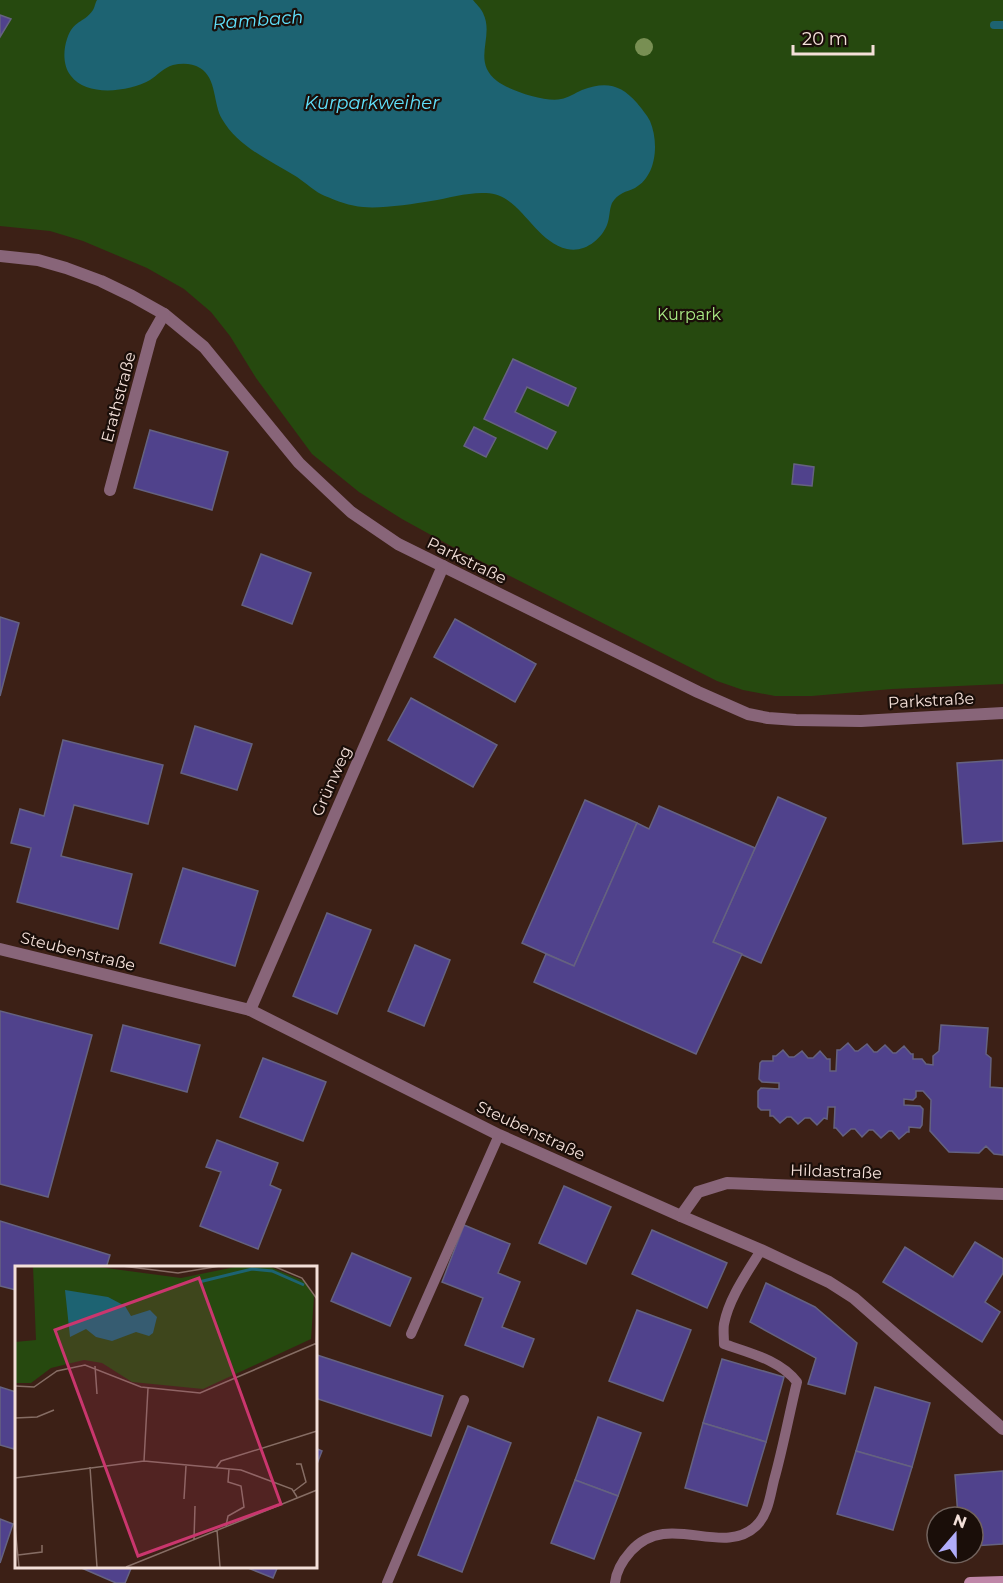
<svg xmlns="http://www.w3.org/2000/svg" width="1003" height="1583" viewBox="0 0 1003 1583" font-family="Montserrat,sans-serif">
	<rect width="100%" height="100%" fill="#3c2016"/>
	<path fill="#26490f" d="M0 0H1003V684L892 689 812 696H775L743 690 717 681 451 546 402 519 359 492 312 454 256 378 230 336 211 312 184 289 147 268 83 241 50 231 0 226Z"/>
	<path fill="#1d6372" d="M97 0H473C476 4 481 8 483 13 495 37 471 61 497 81 508 90 547 103 561 99 568 98 575 93 582 90 605 81 621 84 637 103 641 108 647 115 650 121 659 142 657 176 635 188 626 192 618 193 612 203 609 210 610 217 607 225 601 240 584 253 567 249 533 241 520 193 486 193 468 192 449 198 431 201 413 204 380 209 363 207 350 206 337 201 325 196 315 192 306 183 297 177 271 161 238 147 222 119 213 104 217 78 200 68 192 63 182 63 173 65 163 68 158 75 150 80 129 92 86 97 71 76 63 66 63 51 67 39 74 19 83 24 93 10 94 9 96 1 97 0Z"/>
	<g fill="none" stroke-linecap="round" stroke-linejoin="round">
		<path stroke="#1d6372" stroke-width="8" d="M994 25H1003"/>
	</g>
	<g fill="#50428c" stroke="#656280" stroke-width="1.5">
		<path d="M0 15 11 19 0 37Z"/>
		<path d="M513 359 576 388 568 406 527 387 515 412 556 432 547 449 484 419Z"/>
		<path d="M474 427 496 438 486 457 464 446Z"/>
		<path d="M150 430 228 452 212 510 134 488Z"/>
		<path d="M794 464 814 467 812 486 792 484Z"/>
		<path d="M261 554 311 573 292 624 242 605Z"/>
		<path d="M0 617 19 623 0 696Z"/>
		<path d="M455 619 536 664 515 702 434 657Z"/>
		<path d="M411 698 497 745 473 787 388 740Z"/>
		<path d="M195 726 252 744 237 790 181 773Z"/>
		<path d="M63 740 163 765 148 824 74 805 61 856 132 874 118 929 17 902 31 848 11 843 20 809 44 816Z"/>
		<path d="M1003 760V841L963 844 957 763Z"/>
		<path d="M778 797 826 818 761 963 713 942Z"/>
		<path d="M585 800 637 823 574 966 522 943Z"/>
		<path d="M659 806 755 848 713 942 742 954 696 1054 534 982 546 954 574 966 637 823 649 829Z"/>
		<path d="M183 868 258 891 235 966 160 943Z"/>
		<path d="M327 913 371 930 337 1014 293 996Z"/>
		<path d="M415 945 450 960 424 1026 388 1011Z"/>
		<path d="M0 1011 92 1035 48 1197 0 1184Z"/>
		<path d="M123 1025 200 1045 187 1092 111 1071Z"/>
		<path d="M941 1025 988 1028 986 1054 991 1058 990 1087 1003 1088V1155L994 1154 986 1146 979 1153 949 1152 930 1131 931 1100 923 1091H916V1097L913 1100 904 1099V1105L920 1106 923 1109 922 1125 920 1128 909 1127V1132H907L899 1139 892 1131H889L881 1138 873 1130H869L862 1137 855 1129H851L843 1136 836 1128H834L835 1107H828L827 1119 824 1118 817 1125 810 1118H805L798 1124 791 1117H787L780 1123 773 1116H770V1110H761L758 1107V1091L761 1088 779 1089V1083L762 1082 759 1079 760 1063 762 1061H773V1056H776L783 1050 789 1057H794L802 1051 808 1058H813L820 1051 827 1059H830V1071H836L837 1050H840L848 1043 855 1051H858L867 1044 874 1052H877L885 1045 893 1053H896L904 1046 911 1054H913V1059H922L926 1064 933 1065V1056L939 1051Z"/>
		<path d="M263 1058 326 1082 303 1141 240 1117Z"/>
		<path d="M217 1140 278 1163 270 1185 281 1190 258 1249 200 1226 221 1172 206 1167Z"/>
		<path d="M564 1186 611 1207 586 1264 539 1243Z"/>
		<path d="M0 1221 110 1255 106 1268H16V1290L0 1286Z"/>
		<path d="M464 1225 510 1244 498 1273 520 1282 502 1327 534 1339 523 1367 465 1345 483 1298 442 1282Z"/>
		<path d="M652 1230 727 1263 707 1308 632 1274Z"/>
		<path d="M975 1242 1003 1259V1273L985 1302 1000 1312 982 1342 883 1282 905 1247 953 1277Z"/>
		<path d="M352 1253 411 1278 390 1326 331 1301Z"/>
		<path d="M766 1283 815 1307 857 1343 845 1394 808 1384 816 1358 750 1322Z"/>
		<path d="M637 1310 691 1330 663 1401 609 1381Z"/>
		<path d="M317 1355 443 1396 431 1436 315 1398V1360Z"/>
		<path d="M722 1359 784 1377 766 1442 703 1423Z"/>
		<path d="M0 1387 16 1392V1438L14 1449 0 1445Z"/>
		<path d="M875 1387 930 1403 912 1467 856 1451Z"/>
		<path d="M598 1417 641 1433 618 1496 575 1480Z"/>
		<path d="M703 1423 766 1442 747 1506 685 1488Z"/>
		<path d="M468 1426 511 1443 462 1572 418 1555Z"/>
		<path d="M315 1448 322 1451 315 1469Z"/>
		<path d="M856 1451 912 1467 893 1530 837 1514Z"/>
		<path d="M1003 1471V1544L973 1546V1517H958L955 1475Z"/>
		<path d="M575 1480 618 1496 594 1559 551 1543Z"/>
		<path d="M0 1519 13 1524 0 1563Z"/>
		<path d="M77 1566H132L125 1583H116Z"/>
		<path d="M243 1566H278L273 1578Z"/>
	</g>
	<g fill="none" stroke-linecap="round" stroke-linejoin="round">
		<g stroke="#886579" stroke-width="10">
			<path d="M411 1334 499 1135"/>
			<path d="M387 1583 464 1400"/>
			<path d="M615 1583C616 1571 623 1560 631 1551 668 1510 722 1558 756 1526 768 1515 770 1496 774 1480 783 1448 789 1415 797 1382 780 1360 750 1353 724 1344 724 1337 723 1330 724 1324 729 1298 747 1273 761 1250"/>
		</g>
		<g stroke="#886579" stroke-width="12">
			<path d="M0 256 38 260 66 268 101 281 132 296 164 314 204 347 299 463 351 512 398 544 698 692 748 714 768 718 796 720 861 721 1003 713"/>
			<path d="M110 490 151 337 164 314"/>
			<path d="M0 949 250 1010 499 1135 681 1216 761 1250 829 1282 854 1298 1003 1429"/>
			<path d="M250 1010 443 566"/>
			<path d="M681 1216 698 1192 727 1183 1003 1194"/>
		</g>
		<path stroke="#be86a7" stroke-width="12" d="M970 1583 1003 1582"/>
	</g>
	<circle fill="#788f53" cx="644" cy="47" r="9"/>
	<g text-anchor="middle" stroke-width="4.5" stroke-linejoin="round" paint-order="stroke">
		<g font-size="16" fill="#a9ea85" stroke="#1a0e09">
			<text x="689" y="320">Kurpark</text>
		</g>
		<g font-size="16" fill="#f4e0d9" stroke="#1a0e09">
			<text transform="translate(118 397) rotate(-75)" y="6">Erathstraße</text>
			<text transform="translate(467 560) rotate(26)" y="6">Parkstraße</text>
			<text transform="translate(931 700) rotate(-3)" y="6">Parkstraße</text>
			<text transform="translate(331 781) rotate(-66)" y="6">Grünweg</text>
			<text transform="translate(78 951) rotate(14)" y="6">Steubenstraße</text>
			<text transform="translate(531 1130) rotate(25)" y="6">Steubenstraße</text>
			<text transform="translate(836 1171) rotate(2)" y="6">Hildastraße</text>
		</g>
		<g font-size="18" font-style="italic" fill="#61e2fd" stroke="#1a0e09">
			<text transform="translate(258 20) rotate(-4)" y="6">Rambach</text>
			<text x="372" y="109">Kurparkweiher</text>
		</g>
	</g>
	<g transform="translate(15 1266)">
		<rect width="302" height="302" fill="#3c2016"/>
		<path d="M18 0H76L166 12 225 0H253L289 15 299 30 296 73 188 123 117 116 87 97 69 94 36 102 16 117H1L0 76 21 74Z" fill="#26490f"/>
		<path d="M50 24 93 31 110 40 116 50 135 44 142 51 138 67 134 70 121 66 97 75 81 71 71 63 55 71Z" fill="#1d6372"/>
		<path fill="none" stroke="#1d6372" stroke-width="3" d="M184 16 237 3 257 5 289 19"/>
		<path fill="none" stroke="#866d64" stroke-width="1.5" d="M107 0 163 7 205 0M258 0 287 12 302 33M301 79 302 49M80 100 82 128M0 120 19 121 42 105 70 99 126 121 185 127 302 77M0 152 22 151 39 144M129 195 133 122M75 201 82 301M201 202 206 195 302 165M0 212 129 195 226 204 277 223 282 231M279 225 291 216 286 198H281M169 233 171 200M211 260 213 250 229 241 226 220 213 216 214 203M0 261 4 301M202 264 205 301M179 273 180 240M3 289 27 286V279M111 301 302 224"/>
		<path fill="#ca366e" fill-opacity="0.15" stroke="#ca366e" stroke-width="3" d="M184 12 266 238 123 290 40 64Z"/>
		<rect width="302" height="302" fill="none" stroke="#f4e0d9" stroke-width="3"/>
	</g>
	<g transform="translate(955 1535) rotate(20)"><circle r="28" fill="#1a0e09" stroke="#71625c" stroke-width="1.5"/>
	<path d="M0-4.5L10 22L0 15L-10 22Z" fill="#b1adfa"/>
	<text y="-9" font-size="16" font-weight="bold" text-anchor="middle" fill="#f4e0d9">N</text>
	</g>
	<path d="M793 45v9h80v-9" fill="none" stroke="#f4e0d9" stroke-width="3"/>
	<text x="802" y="45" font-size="18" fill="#f4e0d9" stroke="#1a0e09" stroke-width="4.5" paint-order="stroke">20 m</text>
</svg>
